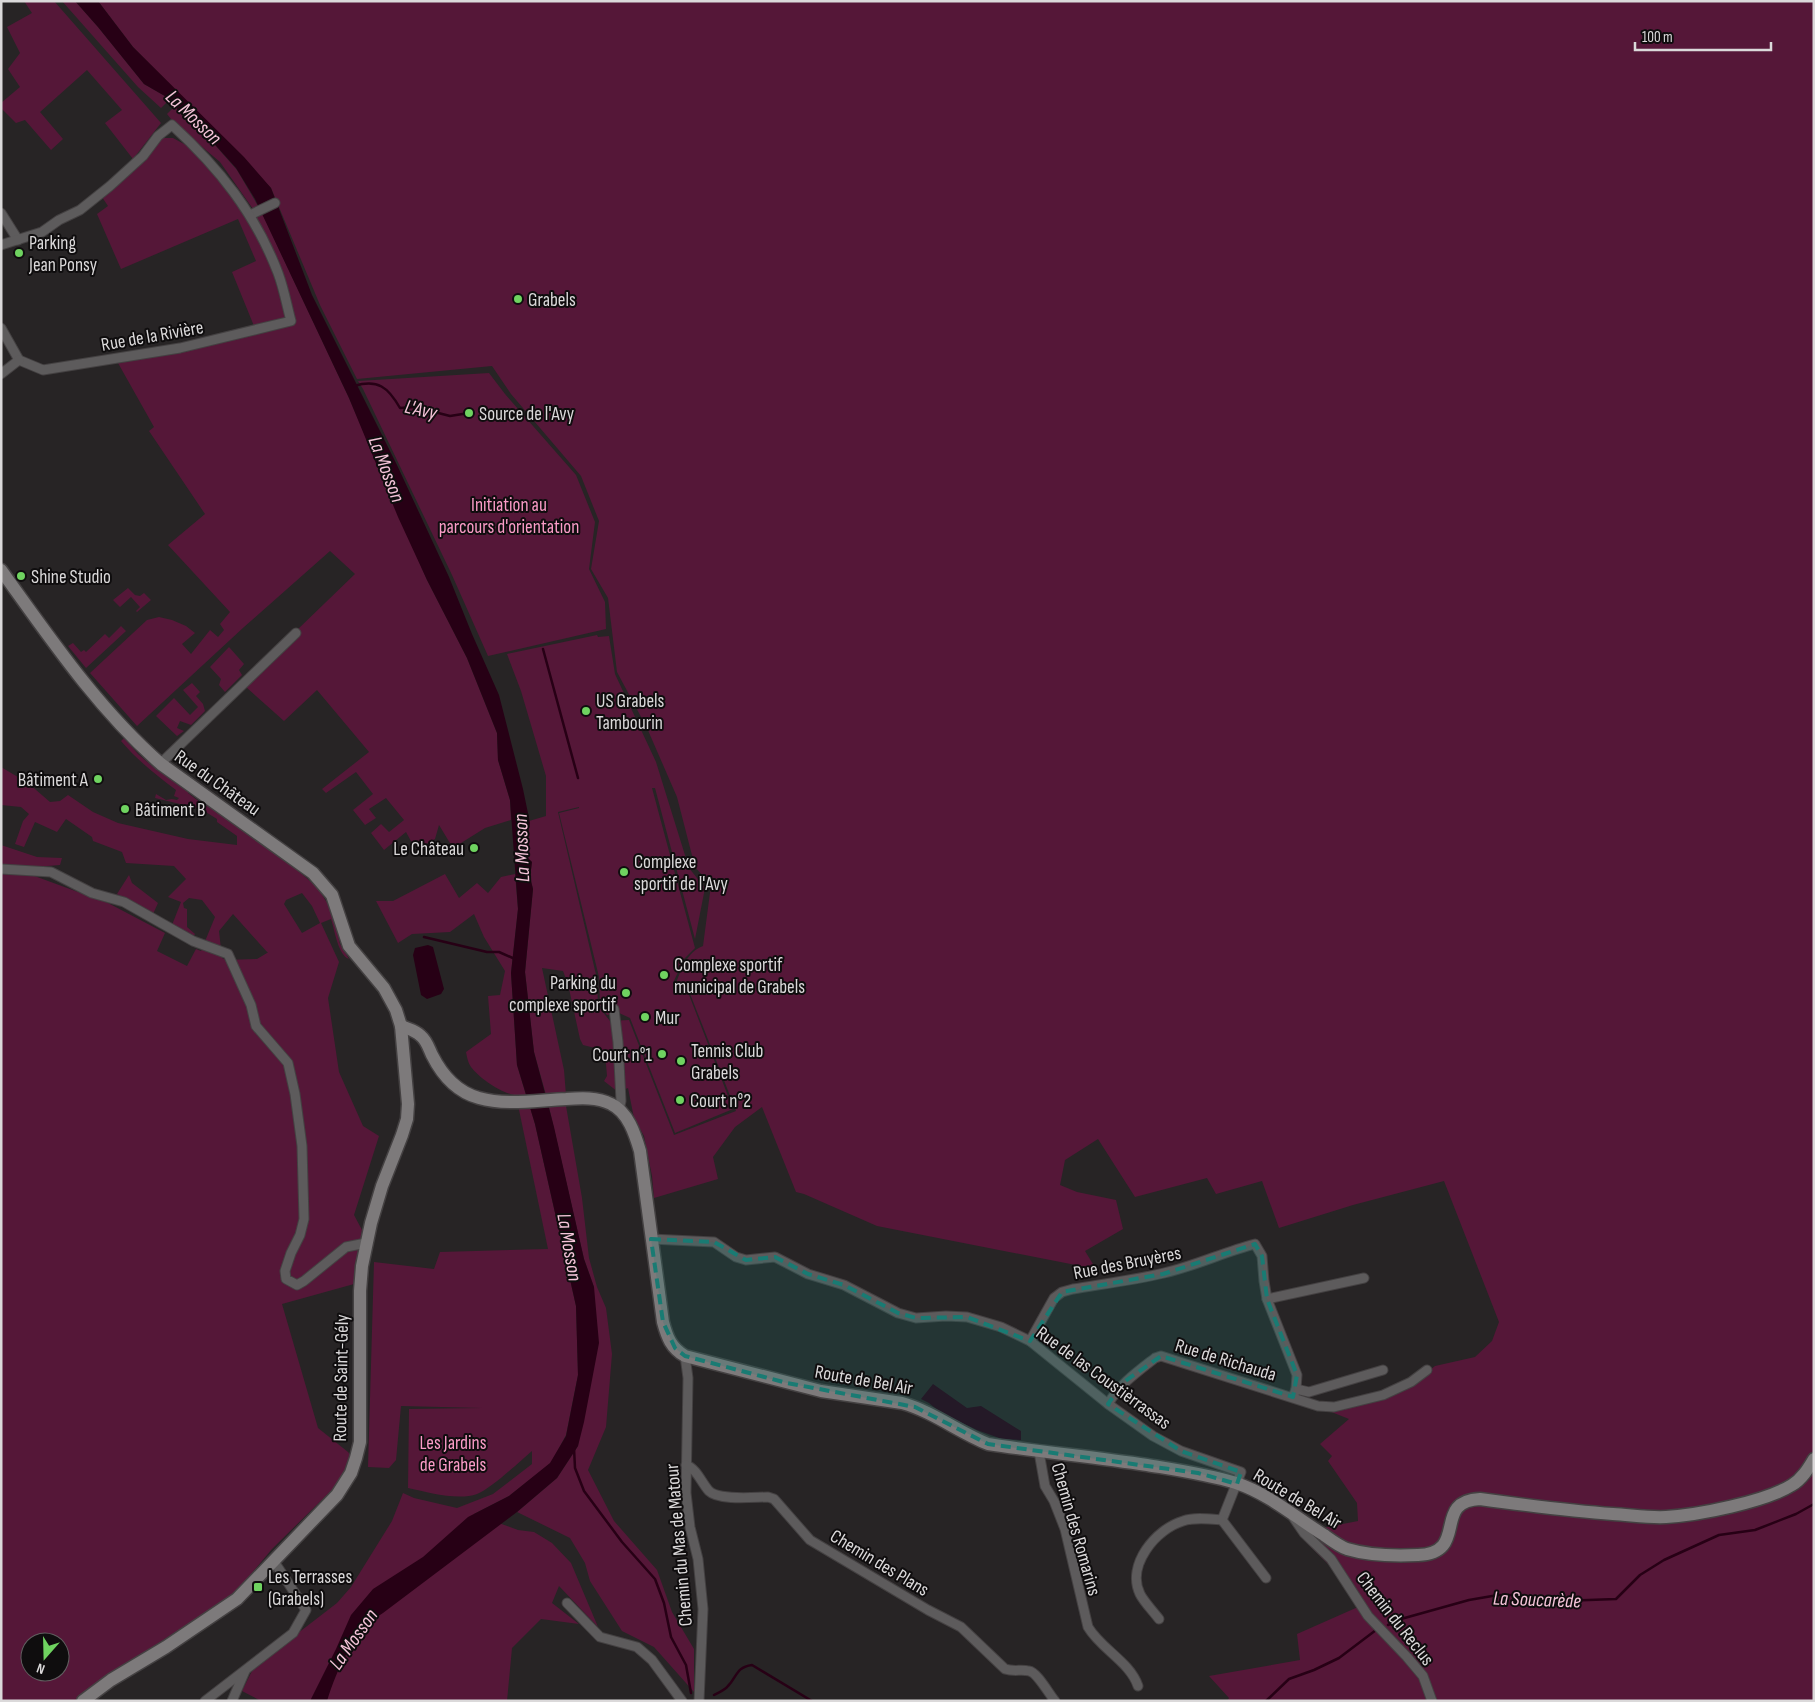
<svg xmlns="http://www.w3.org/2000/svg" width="1815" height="1702" viewBox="0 0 1815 1702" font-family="'Sofia Sans Condensed',sans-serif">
	<rect width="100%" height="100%" fill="#272425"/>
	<g fill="#551738" fill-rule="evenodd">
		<path d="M24 1H54L161 123 133 159 105 123 122 110 87 70 40 112 63 139 51 150 25 120 16 123 1 108V103L20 87 8 69 20 53 7 27 32 13Z"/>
		<path d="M62 1H75L98 27 144 84 170 99 161 108 138 87Z"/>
		<path d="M98 1H1814V1701H1227L1229 1698 1209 1676 1300 1660 1297 1634 1358 1607 1334 1570 1304 1540 1322 1528 1358 1521 1357 1503 1328 1461 1332 1456 1320 1444 1349 1419 1329 1411 1412 1384 1435 1366 1475 1357 1492 1341 1499 1322 1444 1181 1353 1205 1279 1228 1262 1181 1216 1194 1207 1178 1135 1197 1098 1139 1065 1160 1060 1185 1077 1192 1116 1200 1123 1229 1085 1251 1096 1269 877 1226 804 1194 796 1192 762 1107 735 1127 713 1157 718 1179 654 1198 652 1176 644 1136 634 1118 628 1088 618 1092 604 1081 607 1076 606 1064 599 1049 583 1045 580 1039 568 984 563 971 542 968 564 1070 566 1095H546L534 1052 525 972 533 889 530 877 532 862 524 855 529 821 546 816V776L521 691 507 654 597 635 598 637 609 636 615 674 656 762 689 868 705 888 695 939 655 788H652L695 948 684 959 673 983 686 987 733 1109 675 1133 630 1018 619 1013 607 1015 600 1005 599 977 559 813 579 808V807L558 812 597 979 598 1006 610 1021 629 1020 674 1135 736 1111 687 986 676 983C682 968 687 952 703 946L711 885 695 867 677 797 647 728 617 672 608 598 591 569 599 521 581 476 511 394 492 366 357 379 320 305 271 188 133 47Z"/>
		<path d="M175 106 179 111 192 119 237 170 258 206 253 209 220 162 175 124 167 114Z"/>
		<path d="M163 138H173L195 150 245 215 269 260 286 318 254 326 232 272 256 261 238 219 121 269 97 214 108 206 102 197Z"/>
		<path d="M262 213 349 398 427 580 467 658 497 733 498 760 510 800 511 820 485 828 453 848 439 825 435 839 419 848 415 842 412 843 406 832 384 850 371 833 381 824 389 832 404 820 386 798 369 809 376 818 365 825 353 810 373 794 356 772 326 793 322 789 369 752 317 690 284 721 246 687 296 631 355 574 330 551 244 627 137 726 90 673 147 620 159 617 172 620 186 626 195 633 182 644 191 654 210 630 218 637 224 630 220 624 230 612 168 545 205 514 149 431 154 427 118 363 180 352 295 323 255 216Z"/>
		<path d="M489 373 505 394 576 475 595 522 589 569 605 602 606 629 488 656 452 575 363 389 358 381Z"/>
		<path d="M128 588 135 595 140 596 144 593 151 600 137 612 136 611 140 607 131 597 120 607 113 600Z"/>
		<path d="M121 626 126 631 86 668 68 646 73 643 81 652 84 650 86 652 105 634 109 638Z"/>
		<path d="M229 647 244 664 239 670 242 675 225 692 219 685 221 679 210 667Z"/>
		<path d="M192 683 200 692 196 696 203 704 205 711 191 725 180 721 177 728 184 731 177 736 156 716 174 698 190 715 198 707 183 690Z"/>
		<path d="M124 738 138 754 152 766 188 792V793L201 803 203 801 281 856 318 888 332 911 340 944 349 959C338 955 335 931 331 919L321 923 339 962 328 998 339 1072 363 1126 379 1136 354 1215 362 1230 354 1284 282 1304 318 1428 348 1452 352 1457 342 1480 272 1549 235 1593 82 1693 75 1701H1V874H29L108 903 165 933 157 951 187 966 196 949 201 951 215 917 202 900 189 898 183 903 184 908 187 909V927L195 934 193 937 172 925 181 902 168 897 186 879 174 866 126 863 122 852 93 841 92 837 66 819 57 832 35 822 24 847 15 844 23 821 29 814 21 807 1 805V767L28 783 50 802 60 801 68 795 93 812 118 823 188 839 237 845V836L217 822V819L201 809 155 798 156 794 166 800 172 799 177 800 179 798 174 796 176 790C156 775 137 760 121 741ZM302 893 312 906 320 923 302 933 284 904 286 900ZM233 914 268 953H267L257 959 226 960 222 958 219 931ZM30 1642H60V1672H30Z"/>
		<path d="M1 845 37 857 62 858 60 865 35 867 1 865Z"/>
		<path d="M445 874 459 898 477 883 488 893 501 877 515 874 518 909 511 973 517 1065 526 1095C510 1100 481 1080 471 1067 468 1063 467 1057 466 1052L491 1034 488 996 500 995 505 971 484 937 474 914 450 932 412 934 398 943 376 901H393Z"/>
		<path d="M129 875 132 883 158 903 153 914 117 894Z"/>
		<path d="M529 1104 535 1124 576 1306 578 1375 566 1435 551 1463 509 1496 474 1514 518 1530 534 1532 552 1543 571 1563 598 1627 559 1586 552 1603 579 1624 541 1619 512 1648 507 1701H261L242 1691 254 1667 337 1603 351 1587 392 1521 403 1493 414 1498 457 1508 493 1494 532 1464V1451C519 1462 491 1489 477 1494 458 1501 427 1492 408 1488L409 1409 482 1408 401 1406 396 1460 389 1468 368 1467 374 1262 434 1269 440 1252 548 1249 518 1105Z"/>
		<path d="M566 1106 582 1198 589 1258 597 1287 606 1308 612 1354 606 1427 588 1470 614 1521 657 1570 672 1612 694 1649V1692L654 1647 622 1631 590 1581 585 1563 570 1538 517 1512 557 1478 578 1446 594 1287 584 1259 549 1107Z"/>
	</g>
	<g fill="#270015">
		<path d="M75 1H98L133 47 244 157 271 188 312 295 397 465 449 577 472 634 499 695 523 789 530 823 524 854 532 862 530 877 533 889 525 972 534 1052 554 1127 584 1259 594 1287 599 1343 584 1422 578 1446 557 1478 517 1512 383 1613C354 1630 337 1669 327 1701H310L336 1649 351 1615 373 1589 423 1557 468 1517 509 1496 550 1463 566 1436 578 1375 576 1306 535 1124 517 1065 511 973 518 909 510 800 498 760 497 733 467 658 427 580 398 517 349 398 255 199 236 168 192 119 179 111 170 99 144 84 98 27Z"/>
		<path d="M428 945 433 947 444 989 441 994 427 999 421 995 413 955 415 948Z"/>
		<path d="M933 1384 967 1408 981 1406 1021 1431V1440L1002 1439 977 1430 940 1412 929 1403 921 1399Z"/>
	</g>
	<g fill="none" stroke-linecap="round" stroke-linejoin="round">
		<g stroke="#270015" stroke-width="2.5">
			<path d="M354 386C378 379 388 387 400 408L415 407 450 416 469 413"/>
			<path d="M543 649 578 778"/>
			<path d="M424 937 487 952H499L515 959"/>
			<path d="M574 1448 575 1468 584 1491 622 1542 655 1579 664 1603 671 1637 686 1665 691 1693"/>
			<path d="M1388 1625 1401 1619 1469 1600 1498 1595H1514L1534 1602 1616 1599 1640 1575 1664 1560 1719 1535 1755 1530 1796 1514 1814 1504"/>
			<path d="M714 1695C718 1693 725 1690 728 1686 737 1677 736 1667 752 1665L812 1701"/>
			<path d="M1266 1701 1289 1679 1314 1670 1339 1658 1376 1630"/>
		</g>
		<defs>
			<g id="street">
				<path d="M1 213 18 240"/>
				<path d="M250 215 275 203"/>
				<path d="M1 245 42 232 59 220 80 210 110 186 143 156 158 136 172 125C219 168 255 213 278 273 284 289 287 306 291 321L180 348 43 370 19 360"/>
				<path d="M1 328 19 360"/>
				<path d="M1 374 19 360"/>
				<path d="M160 764 296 633"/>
				<path d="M1 869 51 872 92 893 124 902 193 941 228 954 251 1005 256 1026 288 1063 295 1094 302 1146 304 1219 300 1235 291 1253 285 1271 286 1279 297 1285 304 1281 346 1247 366 1243"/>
				<path d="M614 1009 618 1042 621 1101 619 1110"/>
				<path d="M651 1239 714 1242 736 1257 746 1260 775 1257 808 1274 844 1285 898 1313 916 1318 946 1316 967 1317 1001 1327 1030 1341 1108 1404 1153 1436 1181 1451 1241 1472 1222 1520C1209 1519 1195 1517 1183 1521 1156 1529 1126 1565 1140 1594 1144 1602 1153 1611 1159 1619"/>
				<path d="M1267 1299 1364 1278"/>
				<path d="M1030 1341 1054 1298 1062 1292 1073 1289C1103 1284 1134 1280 1164 1273 1195 1266 1224 1252 1255 1244L1262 1256 1264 1281 1267 1299 1297 1375 1296 1389 1293 1397"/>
				<path d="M685 1356 688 1378 686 1493 690 1527 698 1559 703 1609 699 1701"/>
				<path d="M1296 1389 1309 1392 1383 1370"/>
				<path d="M1108 1404C1120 1384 1137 1372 1155 1358L1161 1356 1318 1406 1334 1407 1383 1395 1411 1382 1427 1370"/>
				<path d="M1039 1452 1045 1486 1054 1501 1065 1529 1088 1627C1101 1649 1130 1662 1138 1686"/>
				<path d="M686 1465C697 1469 701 1482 709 1491 719 1501 755 1497 768 1497L774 1499 810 1540 928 1610 961 1627 1005 1669C1014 1672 1021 1669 1029 1671 1037 1672 1049 1694 1055 1701"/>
				<path d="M1293 1517 1304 1533 1331 1559 1368 1616 1407 1657 1423 1676 1432 1701"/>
				<path d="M1222 1520 1266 1578"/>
				<path d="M567 1603 600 1637 637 1647 652 1660 682 1701"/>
				<path d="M205 1701 293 1633 306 1610 273 1560"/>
				<path d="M232 1701 245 1671"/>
			</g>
			<g id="secondary">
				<path d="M1 570C50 638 98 709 161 764L313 873 332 895 349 946 384 988 396 1010 401 1026 408 1104 407 1119 402 1135 382 1186 371 1223 362 1266 360 1291V1442L356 1458 351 1473 337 1495 237 1599 166 1647 111 1680 83 1701"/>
				<path d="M401 1026C408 1029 415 1030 421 1036 427 1041 429 1049 432 1055 442 1075 457 1092 479 1098 506 1106 538 1100 566 1099 581 1098 597 1097 611 1104 628 1112 635 1134 640 1151L663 1322C667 1337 671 1348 685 1356L821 1391 902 1403C934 1412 958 1432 988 1444 1041 1452 1094 1457 1147 1465 1177 1470 1206 1474 1236 1483 1269 1494 1295 1517 1324 1535 1331 1540 1339 1546 1347 1549 1367 1555 1397 1556 1418 1555 1470 1553 1431 1501 1480 1499 1524 1505 1569 1511 1613 1514 1631 1515 1649 1518 1666 1517 1698 1515 1765 1502 1792 1485 1802 1479 1808 1469 1814 1459"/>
			</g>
		</defs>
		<use href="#street" stroke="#444142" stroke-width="11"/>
		<use href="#secondary" stroke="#444142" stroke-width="15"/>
		<use href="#street" stroke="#5d5b5c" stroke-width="9"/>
		<use href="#secondary" stroke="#7d7a7b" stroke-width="12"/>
	</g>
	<path fill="#197b73" fill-opacity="0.2" stroke="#197b73" stroke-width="4" stroke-dasharray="10 6" stroke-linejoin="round" d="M651 1239 714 1242 746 1260 775 1257 808 1274 844 1285 898 1313 916 1318 967 1317 1030 1341 1062 1292 1163 1274 1255 1244 1262 1256 1267 1299 1297 1375 1293 1397 1161 1356 1124 1382 1108 1404 1181 1451 1241 1472 1237 1484 1198 1473 988 1444 915 1407 787 1383 685 1356 675 1348 663 1322Z"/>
	<g fill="#6fd360" stroke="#0f0d0e" stroke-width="2">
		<circle cx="19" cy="253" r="5"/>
		<circle cx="518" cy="299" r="5"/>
		<circle cx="469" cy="413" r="5"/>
		<circle cx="21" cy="576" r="5"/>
		<circle cx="586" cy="711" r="5"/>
		<circle cx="98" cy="779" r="5"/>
		<circle cx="125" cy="809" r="5"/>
		<circle cx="474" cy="848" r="5"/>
		<circle cx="624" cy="872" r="5"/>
		<circle cx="664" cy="975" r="5"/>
		<circle cx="626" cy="993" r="5"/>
		<circle cx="645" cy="1017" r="5"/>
		<circle cx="662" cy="1054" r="5"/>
		<circle cx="681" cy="1061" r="5"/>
		<circle cx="680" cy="1100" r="5"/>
		<rect x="253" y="1582" width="10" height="10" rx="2.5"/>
	</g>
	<g text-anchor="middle" stroke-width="4" stroke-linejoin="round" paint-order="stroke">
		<g font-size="19" fill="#dbd9da" stroke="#0f0d0e" text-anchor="start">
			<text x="29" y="249">Parking<tspan x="29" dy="22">Jean Ponsy</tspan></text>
			<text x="528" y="306">Grabels</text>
			<text x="479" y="420">Source de l'Avy</text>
			<text x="31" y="583">Shine Studio</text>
			<text x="596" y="707">US Grabels<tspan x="596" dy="22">Tambourin</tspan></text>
			<text x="88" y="786" text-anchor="end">Bâtiment A</text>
			<text x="135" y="816">Bâtiment B</text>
			<text x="464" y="855" text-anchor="end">Le Château</text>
			<text x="634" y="868">Complexe<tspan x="634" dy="22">sportif de l'Avy</tspan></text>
			<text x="674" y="971">Complexe sportif<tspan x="674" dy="22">municipal de Grabels</tspan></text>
			<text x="616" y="989" text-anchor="end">Parking du<tspan x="616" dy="22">complexe sportif</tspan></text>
			<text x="655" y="1024">Mur</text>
			<text x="691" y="1057">Tennis Club<tspan x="691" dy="22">Grabels</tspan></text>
			<text x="652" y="1061" text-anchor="end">Court n°1</text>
			<text x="690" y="1107">Court n°2</text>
			<text x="268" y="1583">Les Terrasses<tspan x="268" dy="22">(Grabels)</tspan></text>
		</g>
		<g font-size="19" fill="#dbd9da" stroke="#0f0d0e">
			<text transform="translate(152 335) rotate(-10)" y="7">Rue de la Rivière</text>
			<text transform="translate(218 782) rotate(35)" y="7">Rue du Château</text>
			<text transform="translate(1127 1262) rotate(-11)" y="7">Rue des Bruyères</text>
			<text transform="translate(1226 1359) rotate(17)" y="7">Rue de Richauda</text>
			<text transform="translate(1104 1377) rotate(36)" y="7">Rue de las Coustièrrassas</text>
			<text transform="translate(340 1378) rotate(-89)" y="7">Route de Saint-Gély</text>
			<text transform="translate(864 1379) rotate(10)" y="7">Route de Bel Air</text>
			<text transform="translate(1298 1498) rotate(31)" y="7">Route de Bel Air</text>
			<text transform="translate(1077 1529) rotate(74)" y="7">Chemin des Romarins</text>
			<text transform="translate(678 1545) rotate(-95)" y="7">Chemin du Mas de Matour</text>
			<text transform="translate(880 1562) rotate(31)" y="7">Chemin des Plans</text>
			<text transform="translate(1396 1618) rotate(52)" y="7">Chemin du Reclus</text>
		</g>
		<g font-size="19" fill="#fc9cc8" stroke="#0f0d0e">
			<text x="509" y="511">Initiation au<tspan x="509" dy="22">parcours d'orientation</tspan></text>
			<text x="453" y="1449">Les Jardins<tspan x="453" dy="22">de Grabels</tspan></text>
		</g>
		<g font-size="20" font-style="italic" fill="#f5c4d9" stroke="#0f0d0e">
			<text transform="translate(194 117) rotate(44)" y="7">La Mosson</text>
			<text transform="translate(421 409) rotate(13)" y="7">L'Avy</text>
			<text transform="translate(387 469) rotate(69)" y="7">La Mosson</text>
			<text transform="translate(521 848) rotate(-92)" y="7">La Mosson</text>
			<text transform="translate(570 1247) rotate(80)" y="7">La Mosson</text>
			<text transform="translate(1537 1599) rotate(2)" y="7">La Soucarède</text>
			<text transform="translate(353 1639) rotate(-55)" y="7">La Mosson</text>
		</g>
	</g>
	<rect width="1815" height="1702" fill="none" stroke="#dbd9da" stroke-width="5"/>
	<g transform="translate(45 1657) rotate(200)"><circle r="24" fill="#0f0d0e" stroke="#615f60"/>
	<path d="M0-4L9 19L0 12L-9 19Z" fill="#6fd360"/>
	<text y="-8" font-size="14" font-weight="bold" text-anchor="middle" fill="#dbd9da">N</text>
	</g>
	<path d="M1635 42v8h136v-8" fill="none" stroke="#dbd9da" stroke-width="2.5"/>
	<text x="1642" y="42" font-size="15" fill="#dbd9da" stroke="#0f0d0e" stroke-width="4" paint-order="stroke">100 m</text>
</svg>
